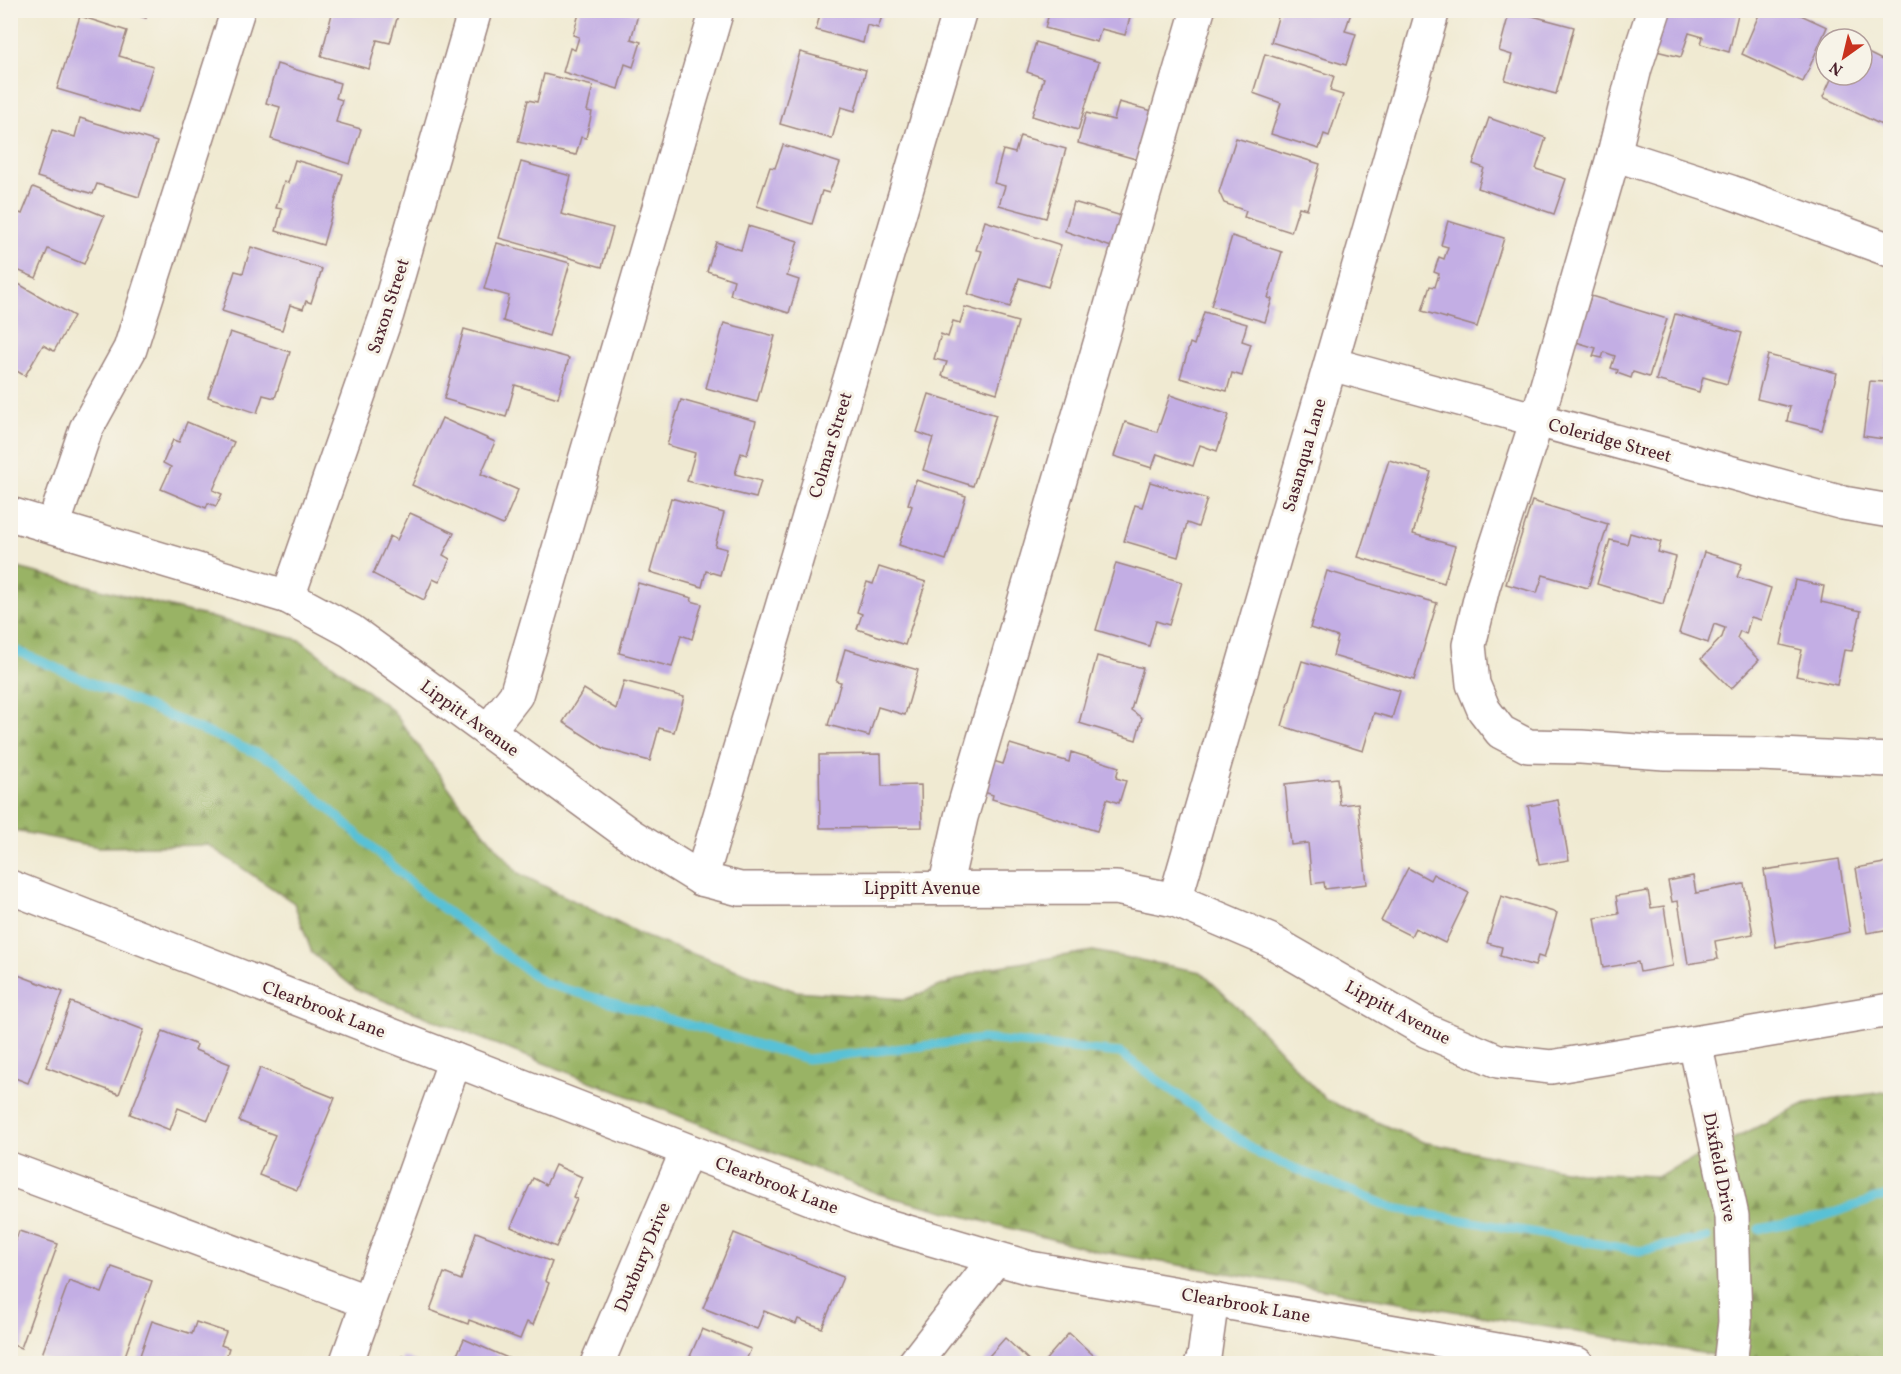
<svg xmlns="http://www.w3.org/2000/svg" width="1901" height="1374" viewBox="0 0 1901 1374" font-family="Vollkorn,serif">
	<defs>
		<pattern id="forest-firs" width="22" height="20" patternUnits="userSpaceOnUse" patternTransform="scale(1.5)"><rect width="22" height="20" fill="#99b365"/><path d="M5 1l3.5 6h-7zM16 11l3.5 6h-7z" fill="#7f9153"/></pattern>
	</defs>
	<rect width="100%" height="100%" fill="#f7f3e8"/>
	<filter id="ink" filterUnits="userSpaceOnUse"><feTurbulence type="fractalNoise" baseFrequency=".0167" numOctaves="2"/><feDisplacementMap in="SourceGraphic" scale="12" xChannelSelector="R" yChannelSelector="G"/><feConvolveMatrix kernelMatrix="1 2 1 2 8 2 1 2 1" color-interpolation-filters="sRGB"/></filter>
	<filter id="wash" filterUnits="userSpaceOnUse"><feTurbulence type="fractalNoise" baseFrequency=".008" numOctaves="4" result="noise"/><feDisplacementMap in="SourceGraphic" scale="24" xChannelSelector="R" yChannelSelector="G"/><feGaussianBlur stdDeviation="1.35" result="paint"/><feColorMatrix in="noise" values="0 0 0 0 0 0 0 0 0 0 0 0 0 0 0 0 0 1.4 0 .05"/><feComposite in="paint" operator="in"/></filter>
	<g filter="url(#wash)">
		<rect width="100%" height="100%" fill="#f0ead2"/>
		<path fill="url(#forest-firs)" stroke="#726948" stroke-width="1.5" d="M10 566 300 640 392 710 463 807 518 873 646 937 795 991 906 999 988 968 1093 951 1201 972 1259 1028 1326 1100 1423 1142 1579 1173 1658 1176 1806 1103 1890 1091V1363H1761L1097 1251 879 1194 357 990 312 953 294 903 208 845 99 847 11 830Z"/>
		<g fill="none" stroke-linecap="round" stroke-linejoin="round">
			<g stroke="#59c1d6" stroke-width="9">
				<path d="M10 648 277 762 426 896 544 983 807 1059 983 1039 1120 1053 1261 1155 1393 1208 1640 1251 1707 1238"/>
				<path d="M1759 1229 1821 1217 1890 1194"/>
			</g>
		</g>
		<g id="blocks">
			<g fill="#c3aee4">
				<path d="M120 10H148L146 18Z"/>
				<path d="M333 10H380L398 15 390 43 377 40 369 69 321 56Z"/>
				<path d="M580 10H624L638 15 631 39 641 42 633 67 625 64 618 89 563 72 570 48 575 50 579 37 573 35Z"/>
				<path d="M821 10H884L878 28 867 25 863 43 816 30Z"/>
				<path d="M1050 10H1132L1125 35 1101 29 1097 42 1045 28Z"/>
				<path d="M1280 10H1352L1345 31 1356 34 1346 65 1271 42Z"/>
				<path d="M1510 10 1574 27 1556 94 1505 80 1512 55 1499 51Z"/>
				<path d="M1662 10H1739L1729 52 1701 44 1703 37 1689 33 1681 57 1652 50Z"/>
				<path d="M1761 10H1790L1827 27 1803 82 1742 54Z"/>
				<path d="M80 16 127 31 119 56 153 66 138 113 57 89Z"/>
				<path d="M1036 42 1099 62 1078 130 1032 116 1044 78 1027 72Z"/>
				<path d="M1864 51 1890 64V129L1823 97 1833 75H1862V56Z"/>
				<path d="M800 52 866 70 855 111 841 107 832 139 780 124Z"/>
				<path d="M1265 54 1334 76 1330 91 1343 95 1329 136 1324 134 1319 149 1271 134 1281 103 1253 93Z"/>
				<path d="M277 64 340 83 336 98 342 100 336 122 361 129 350 164 271 139 280 107 266 103Z"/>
				<path d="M544 74 593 86 587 111 592 112 586 138 581 137 576 155 518 142 528 100 537 102Z"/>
				<path d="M1119 102 1156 112 1143 161 1078 143 1086 113 1114 120Z"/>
				<path d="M80 118 157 142 139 197 97 184 93 194 37 177 52 130 75 137Z"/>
				<path d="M1489 118 1546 138 1536 169 1566 179 1554 214 1478 188 1484 168 1473 164Z"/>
				<path d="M1020 136 1066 149 1046 218 999 205 1005 186 994 183 1003 150 1015 153Z"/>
				<path d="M1236 138 1320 164 1307 209 1299 207 1291 232 1244 217 1246 211 1224 203 1219 192Z"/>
				<path d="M783 145 840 163 829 193 822 191 812 224 757 206 770 167 775 168Z"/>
				<path d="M295 160 343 174 323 245 276 231 282 209 276 208 284 182 288 183Z"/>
				<path d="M521 162 571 176 561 214 613 228 602 267 499 238Z"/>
				<path d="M33 187 104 216 84 264 48 249 36 278 10 267V214L12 210 22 214Z"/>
				<path d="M1073 202 1129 218 1120 250 1065 231Z"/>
				<path d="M985 221 1061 245 1048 287 1019 278 1010 307 968 294 982 251 976 250Z"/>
				<path d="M1448 221 1504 238 1477 327 1422 311 1430 286 1435 287 1439 274 1434 272 1439 257 1444 259 1448 247 1441 245Z"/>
				<path d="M748 226 798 241 787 276 799 280 789 313 730 295 734 280 707 271 716 242 741 250Z"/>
				<path d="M1232 236 1282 252 1268 298 1272 299 1265 322 1211 306Z"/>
				<path d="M497 243 570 263 549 336 503 321 509 296 484 289Z"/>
				<path d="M251 247 322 269 311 303 306 301 303 309 290 305 282 330 222 311 235 271 243 273Z"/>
				<path d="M10 279 74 316 54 351 43 345 25 376 10 367Z"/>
				<path d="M1591 296 1667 319 1649 377 1633 372 1631 378 1617 373 1618 370 1611 368 1615 356 1604 352 1602 358 1593 356 1596 348 1576 342Z"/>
				<path d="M965 307 1018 322 997 393 942 376 947 362 934 359 941 334 948 337 953 321 960 323Z"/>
				<path d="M1204 312 1247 324 1242 341 1251 344 1242 376 1232 373 1227 391 1180 378 1190 343 1194 345Z"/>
				<path d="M1675 314 1742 333 1727 384 1703 377 1699 392 1656 380Z"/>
				<path d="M724 323 775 336 757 402 706 388Z"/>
				<path d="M464 329 569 358 558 398 515 385 506 417 444 399Z"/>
				<path d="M230 332 290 352 275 398 263 395 257 413 208 397Z"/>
				<path d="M1768 355 1837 373 1822 430 1787 421 1790 407 1757 399Z"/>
				<path d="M1887 357H1890V440L1863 436 1870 381 1884 382Z"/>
				<path d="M929 394 996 415 973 486 923 470 933 438 917 432Z"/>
				<path d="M1170 395 1229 415 1217 451 1200 445 1193 466 1157 454 1152 468 1114 456 1125 422 1157 432Z"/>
				<path d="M681 400 756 421 747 455 741 453 735 474 761 481 756 498 687 481 695 453 667 445Z"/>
				<path d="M442 418 495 442 481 474 518 490 503 525 412 485Z"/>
				<path d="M187 422 234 442 213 490 222 494 216 506 208 503 206 508 161 489 171 467 163 463 173 440 179 442Z"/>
				<path d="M1389 460 1431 472 1413 534 1455 546 1444 583 1358 557Z"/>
				<path d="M916 480 966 496 946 560 899 545 912 506 908 504Z"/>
				<path d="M1150 482 1207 499 1198 527 1187 523 1178 557 1124 541 1135 505 1142 507Z"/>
				<path d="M671 498 724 513 715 546 727 549 720 575 706 571 702 587 650 572Z"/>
				<path d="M1532 501 1608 524 1588 588 1543 575 1537 593 1506 584Z"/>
				<path d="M410 513 454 533 443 555 450 559 439 582 433 579 424 600 373 574 390 536 397 540Z"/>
				<path d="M1630 533 1661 542 1658 552 1676 557 1663 604 1597 584 1610 540 1627 544Z"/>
				<path d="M1704 552 1742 564 1737 577 1771 588 1761 620 1751 617 1746 634 1740 631 1737 638 1759 660 1731 689 1701 659 1722 637 1725 628 1714 624 1708 643 1679 633Z"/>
				<path d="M1116 563 1182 582 1169 625 1156 621 1149 646 1096 630Z"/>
				<path d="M879 567 926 582 905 645 857 629 862 614 857 612 867 582 873 584Z"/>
				<path d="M1327 571 1437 603 1414 680 1333 656 1338 637 1310 628Z"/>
				<path d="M1795 580 1824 586 1821 602 1861 611 1852 651 1844 650 1837 685 1796 676 1802 650 1781 645Z"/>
				<path d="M638 583 692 598 691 601 702 604 692 639 681 635 672 667 619 653Z"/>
				<path d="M845 649 918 670 905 715 878 707 869 736 828 725 841 682 836 681Z"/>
				<path d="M1097 656 1143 668 1131 710 1142 718 1136 740 1079 723Z"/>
				<path d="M1302 661 1400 691 1392 718 1374 713 1363 751 1282 726Z"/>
				<path d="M624 681 684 697 674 732 659 728 650 761 605 749 563 722 584 689 616 709Z"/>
				<path d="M1010 744 1069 762 1071 752 1119 767 1116 778 1126 781 1119 803 1107 799 1097 831 992 799 993 795 978 790 987 759 1003 764Z"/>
				<path d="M881 754 882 786 921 785 922 827 820 828 819 755Z"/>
				<path d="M1337 778 1340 805 1358 803 1367 884 1325 889 1324 882 1312 884 1308 843 1291 845 1285 784Z"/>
				<path d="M1558 800 1569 860 1539 865 1528 806Z"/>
				<path d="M1839 859 1850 932 1776 947 1764 870Z"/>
				<path d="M1890 862V929L1867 933 1856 868Z"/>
				<path d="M1408 868 1430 880 1433 874 1469 893 1445 943 1415 928 1411 936 1381 921Z"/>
				<path d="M1693 876 1696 893 1744 884 1753 934 1715 941 1718 959 1688 964 1678 901 1672 902 1668 881Z"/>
				<path d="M1648 891 1651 908 1664 906 1673 966 1640 972 1638 962 1603 968 1595 918 1619 914 1616 896Z"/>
				<path d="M1501 896 1557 913 1544 958 1538 956 1535 966 1500 956 1502 947 1487 943Z"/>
				<path d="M10 972 63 992 28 1083 10 1076Z"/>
				<path d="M71 1002 144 1030 119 1094 46 1067Z"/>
				<path d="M163 1031 197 1045 195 1050 230 1064 208 1120 178 1108 170 1130 130 1114Z"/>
				<path d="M260 1068 335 1098 297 1190 259 1175 275 1135 239 1121Z"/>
				<path d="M555 1165 582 1177 573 1197 577 1199 556 1247 511 1227 533 1178 546 1185Z"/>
				<path d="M19 1231 58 1244 21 1348 10 1344V1256Z"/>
				<path d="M476 1232 552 1262 545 1281 549 1283 533 1325 527 1322 520 1339 469 1320 468 1324 430 1310 444 1273 461 1280Z"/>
				<path d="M734 1233 843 1277 822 1328 798 1319 796 1324 764 1311 757 1329 703 1308Z"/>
				<path d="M112 1267 152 1281 122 1364H58L41 1357 69 1281 102 1293Z"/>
				<path d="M152 1321 192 1334 196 1322 226 1332 221 1345 229 1348 224 1364H137Z"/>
				<path d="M702 1329 751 1349 746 1360 756 1364H681L683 1359 688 1361Z"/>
				<path d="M1069 1333 1103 1364H1042Z"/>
				<path d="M1005 1338 1033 1364H982Z"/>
				<path d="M464 1339 510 1359 509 1364H453Z"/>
				<path d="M403 1356 421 1364H400Z"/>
			</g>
		</g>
	</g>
	<g filter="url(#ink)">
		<use href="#blocks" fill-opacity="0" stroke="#9d847e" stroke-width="1.5"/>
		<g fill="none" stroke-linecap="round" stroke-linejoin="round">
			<defs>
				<g id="minor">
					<path d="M1654 10 1635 68 1614 154 1537 420 1483 587 1469 645 1473 684 1484 710 1501 732 1528 746 1581 747 1665 753 1761 754 1890 760"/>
					<path d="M1614 154 1731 192 1890 250"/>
					<path d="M1331 364 1843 503 1890 511"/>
					<path d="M10 514 288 597 351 631 630 835 701 879 740 889 1116 888 1175 900 1269 940 1427 1031 1498 1061 1551 1067 1890 1010"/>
					<path d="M53 526 86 429 130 349 238 10"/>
					<path d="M288 597 387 314 475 10"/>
					<path d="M488 731 516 695 717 10"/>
					<path d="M701 879 960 10"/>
					<path d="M10 887 867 1220 1030 1268 1577 1364"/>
					<path d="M945 888 961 817 1198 10"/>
					<path d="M1175 900 1433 10"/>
					<path d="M1695 1043 1732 1216 1735 1322 1730 1364"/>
					<path d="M10 1169 368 1302"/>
					<path d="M346 1364 455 1060"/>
					<path d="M597 1364 687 1151"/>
					<path d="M914 1364 996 1258"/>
					<path d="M1201 1364 1204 1357 1212 1299"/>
				</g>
			</defs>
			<use href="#minor" stroke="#9d847e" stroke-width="36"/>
			<use href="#minor" stroke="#fff" stroke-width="33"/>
		</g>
	</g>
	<g text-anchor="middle" stroke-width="6" stroke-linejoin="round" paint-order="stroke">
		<g font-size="18" fill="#4a1f2b" stroke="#f7f3e8">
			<text transform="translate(388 306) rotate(-72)" y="6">Saxon Street</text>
			<text transform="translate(1610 440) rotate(15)" y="6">Coleridge Street</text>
			<text transform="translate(830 445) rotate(-73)" y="6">Colmar Street</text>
			<text transform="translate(1304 455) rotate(-74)" y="6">Sasanqua Lane</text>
			<text transform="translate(470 718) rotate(36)" y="6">Lippitt Avenue</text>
			<text x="922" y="894">Lippitt Avenue</text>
			<text transform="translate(324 1009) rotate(21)" y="6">Clearbrook Lane</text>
			<text transform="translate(1398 1012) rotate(28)" y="6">Lippitt Avenue</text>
			<text transform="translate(1720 1167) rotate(79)" y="6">Dixfield Drive</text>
			<text transform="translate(777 1185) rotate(21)" y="6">Clearbrook Lane</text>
			<text transform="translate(642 1257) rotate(-67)" y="6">Duxbury Drive</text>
			<text transform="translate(1246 1305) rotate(10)" y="6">Clearbrook Lane</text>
		</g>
	</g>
	<rect width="1901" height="1374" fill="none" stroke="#f7f3e8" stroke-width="36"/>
	<g transform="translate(1844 57) rotate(214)"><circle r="28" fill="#f7f3e8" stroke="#b29e9c" stroke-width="1.5"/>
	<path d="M0-4.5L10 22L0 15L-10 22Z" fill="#c8321e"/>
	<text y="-9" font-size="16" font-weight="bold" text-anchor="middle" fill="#4a1f2b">N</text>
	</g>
</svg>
